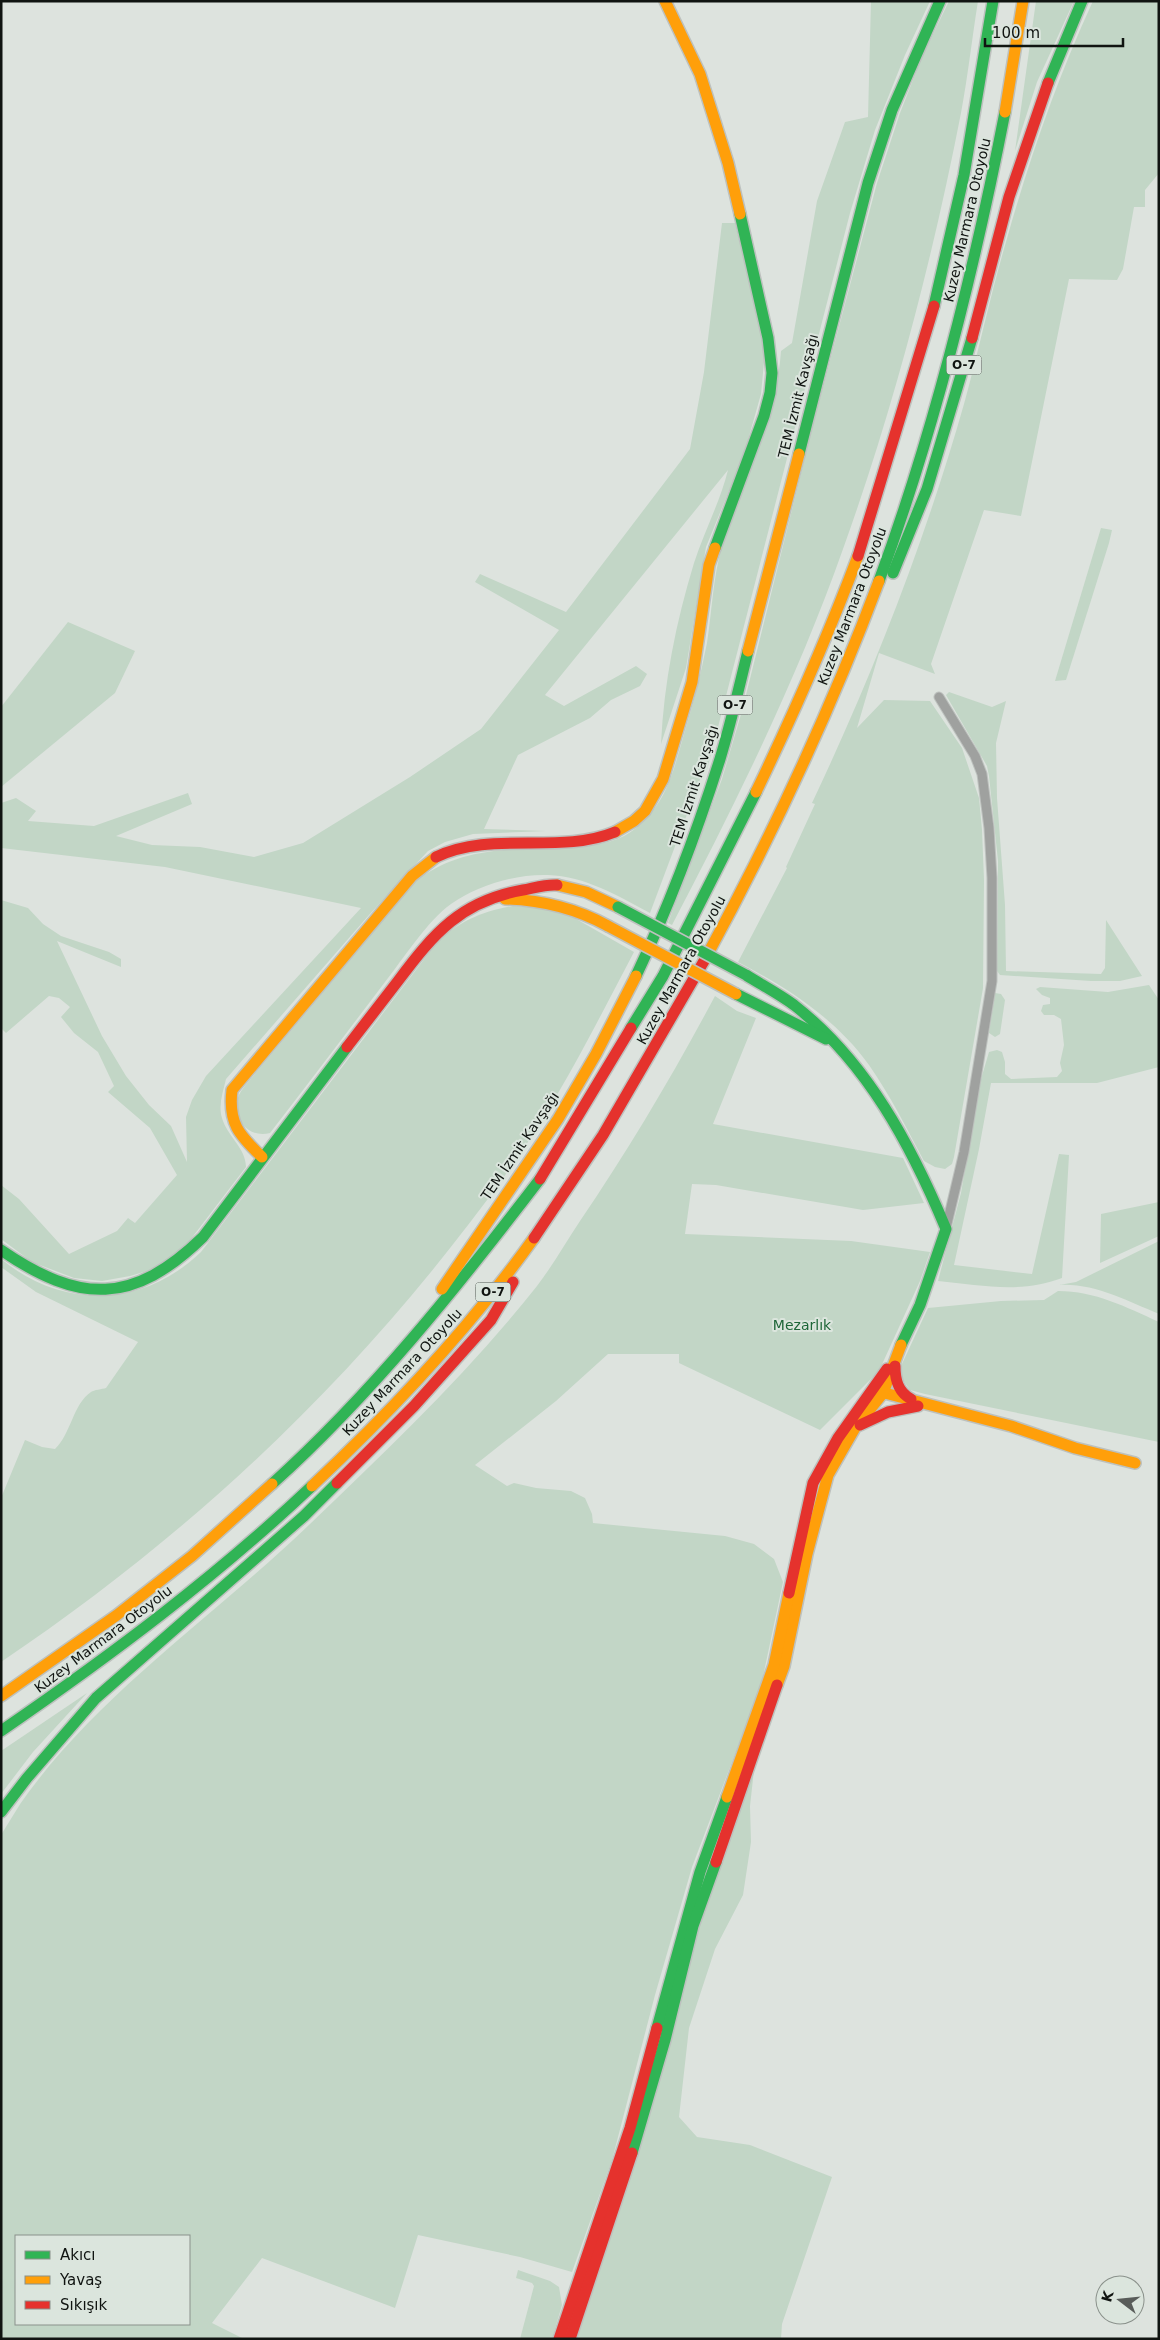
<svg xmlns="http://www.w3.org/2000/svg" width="1160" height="2340" viewBox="0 0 1160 2340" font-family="'DejaVu Sans',sans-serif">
	<rect width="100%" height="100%" fill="#dde3de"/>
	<g fill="#c2d6c6" fill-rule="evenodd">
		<path d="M871 1H930L905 55 875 130 850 213 707 770 704 769 650 913C618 896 585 876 548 875 515 874 478 885 451 904 428 920 403 959 385 982 347 1032 309 1083 270 1133 247 1139 230 1117 239 1095 241 1090 245 1086 248 1082L417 880C463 846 511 850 565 847 585 846 606 845 624 836 640 828 655 810 663 795 673 776 678 755 684 734 693 704 701 674 707 643 712 610 713 578 722 546 743 479 776 423 781 351L792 343 817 201 845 122 868 117Z"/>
		<path d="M949 1H978C972 38 968 76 961 113 932 261 894 407 843 549 797 679 736 803 672 925L668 923 722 779 742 711 813 425 877 183 900 113 922 57Z"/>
		<path d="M1036 1H1074L1037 82 1015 151Z"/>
		<path d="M1093 1H1159V173L1145 190V207H1134L1123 269 1117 280 1069 279 1021 516 984 510 931 664 935 674 879 653 857 728 884 700 930 701 962 748 979 798 982 830 984 880 983 988 954 1157 952 1164 945 1169 935 1167 924 1161C907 1129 890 1095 869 1065 836 1019 788 988 738 962L787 868 786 867 815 804 812 803C873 674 925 541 964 404 979 350 990 296 1006 242 1029 160 1057 79 1093 1Z"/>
		<path d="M722 223H735L762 335 764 362 761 394 744 454 706 547 686 668 661 744C664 682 676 622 694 563 704 532 720 502 728 470L545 695 564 706 636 666 647 674 640 686 611 700 590 718 518 755 484 829 546 831 473 834 445 842 428 851 369 915 226 1079C223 1092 218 1105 222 1118 227 1136 246 1148 246 1167L181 1252 157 1268 130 1276 102 1281 74 1278 32 1262 1 1239V1185L19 1199 69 1254 117 1231 128 1218 135 1223 177 1175 150 1128 108 1092 114 1086 98 1052 74 1033 61 1017 70 1007 59 998 49 996 6 1033 1 1028V900L28 908 43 924 61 936 109 952 121 959V967L57 941 102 1036 126 1076 149 1105 171 1126 187 1162 186 1117 192 1100 206 1076 361 908 165 867 1 848V803L16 798 36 811 28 821 94 826 188 793 192 804 116 836 152 845 200 847 254 857 303 843 410 777 481 729 559 630 475 582 480 574 566 612 690 449 704 372Z"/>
		<path d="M1101 528 1112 530 1109 543 1066 680 1055 681Z"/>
		<path d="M68 622 135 651 115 693 1 787V707Z"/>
		<path d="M949 692 992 707 1006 701 996 743 997 798 1005 905 1006 971 1101 974 1105 968 1106 920 1142 976 1120 981H1091L1000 975 997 971 998 861 989 776 987 766 946 695Z"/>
		<path d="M513 906 547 908 564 912 634 952C594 1028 556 1105 506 1174 365 1370 201 1527 1 1662V1498L25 1440 42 1447 55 1449C71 1434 73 1404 91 1392 94 1390 102 1389 106 1388L138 1342 36 1292 1 1267V1259C63 1310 143 1308 201 1252L435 945C456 922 483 911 513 906Z"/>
		<path d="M1149 985 1159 1000V1067L1097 1083H991L979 1149 954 1265 1032 1274 1059 1154 1069 1155 1062 1278C1020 1294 981 1285 938 1281L961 1193 979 1086 989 1052 997 1050 1002 1052 1005 1062V1074L1011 1079 1057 1077 1062 1071 1060 1063 1064 1045 1061 1019 1054 1015H1044L1041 1011 1043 1005 1050 1004V998L1042 995 1036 989 1040 987 1108 992Z"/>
		<path d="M995 993 1001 994 1005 1000 1000 1034 995 1037 989 1033Z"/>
		<path d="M715 996 737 1011 756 1018 713 1124 903 1158 924 1203 863 1210 716 1185 692 1184 685 1234 851 1241 930 1252 920 1281 879 1371 820 1430 679 1363V1354H608L556 1401 475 1465 507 1486 514 1483 536 1488 571 1491 585 1498 592 1514 593 1523 725 1536 754 1544 774 1559 783 1582 761 1686 692 1867 655 1995 612 2160 572 2272 520 2257 418 2235 395 2308 262 2258 212 2323 244 2339H1V1835C10 1821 18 1806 28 1793 106 1688 217 1614 310 1524 389 1448 469 1372 537 1286 553 1265 566 1242 580 1221 629 1149 674 1073 715 996ZM16 2236H189V2324H16Z"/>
		<path d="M1159 1202V1236L1100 1263 1101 1214Z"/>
		<path d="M1159 1241V1314C1127 1301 1095 1283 1059 1285L1076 1282Z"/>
		<path d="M1058 1291C1095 1291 1126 1307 1159 1322V1442L925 1394 910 1390 900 1376 901 1366 928 1308 1001 1301 1044 1300Z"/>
		<path d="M87 1693 33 1752 1 1794V1751Z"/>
		<path d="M755 1761 750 1806 751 1842 743 1895 715 1949 689 2028 679 2117 697 2137 750 2145 832 2177 782 2324 781 2339H570L693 1926Z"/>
		<path d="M518 2270 550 2281 559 2287 562 2305 552 2339H520L534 2286 532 2283 516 2278Z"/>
	</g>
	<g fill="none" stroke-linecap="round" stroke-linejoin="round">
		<defs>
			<path id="street" d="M939 697 975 756 982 774 989 828 992 878V981L964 1152 946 1228"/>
			<g id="fast">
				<path d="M1048 83 1082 1"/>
				<path d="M934 306 964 175 993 1"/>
				<path d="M799 454 868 183 892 110 940 1"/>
				<path d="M715 548 764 416 770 393 772 373 768 338 740 214"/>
				<path d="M893 573 927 489 972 338"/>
				<path d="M879 581C935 429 974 271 1005 112"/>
				<path d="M746 975C762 985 779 994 794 1005 867 1062 911 1145 946 1229L920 1305 901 1345"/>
				<path d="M636 976C669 906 697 832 720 759 731 723 739 687 748 651"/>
				<path d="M736 994 826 1039"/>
				<path d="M631 1028 663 976 756 792"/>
				<path d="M1 1250C80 1304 133 1305 203 1237L347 1047"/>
				<path d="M272 1484C372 1394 458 1286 540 1179"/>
				<path d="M1 1731C110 1656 216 1577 312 1486"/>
				<path d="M1 1812 27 1778 96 1698 304 1516 337 1483"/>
				<path d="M657 2028 700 1872 727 1797"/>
				<path d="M632 2153 665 2040 693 1926 716 1862"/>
			</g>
			<g id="slow">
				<path d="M665 1 700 74 728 163 740 214"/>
				<path d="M1005 112 1023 1"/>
				<path d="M748 651 799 454"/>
				<path d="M756 792C793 715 828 636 858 556"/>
				<path d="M615 832 634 821 645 811 663 779 692 682 709 565 715 548"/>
				<path d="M557 885 586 892 618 907"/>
				<path d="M505 899C543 900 575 908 608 926"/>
				<path d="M704 961C771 838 830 712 879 581"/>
				<path d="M262 1157C239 1135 228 1123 232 1090L412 876 436 857"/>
				<path d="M442 1289 558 1119 596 1054 636 976"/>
				<path d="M877 1391 1011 1426 1075 1448 1135 1463"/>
				<path d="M312 1486C393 1410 469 1329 534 1238"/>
				<path d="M777 1685 784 1666 807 1554 828 1475 855 1428 883 1393 901 1345"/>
				<path d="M1 1696 117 1615 192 1556 272 1484"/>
				<path d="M727 1797 774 1665 789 1593"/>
			</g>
			<g id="jam">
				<path d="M972 338 1009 197 1048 83"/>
				<path d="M858 556 934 306"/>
				<path d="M436 857C492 830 559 855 615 832"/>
				<path d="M347 1047C364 1025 381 1003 398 981 434 933 461 901 523 890 534 888 546 884 557 885"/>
				<path d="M540 1179 631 1028"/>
				<path d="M534 1238 603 1135 704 961"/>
				<path d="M895 1366C895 1380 898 1392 911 1399"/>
				<path d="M860 1425 888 1412 918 1406"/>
				<path d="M337 1483 414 1406 491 1320 513 1282"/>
				<path d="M789 1593 813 1483 838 1438 887 1369"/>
				<path d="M716 1862 777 1685"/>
				<path d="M559 2339 630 2128 657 2028"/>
				<path d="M570 2339 632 2153"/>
			</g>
		</defs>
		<use href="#street" stroke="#bdc1be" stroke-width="11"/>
		<use href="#fast" stroke="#bdc1be" stroke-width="14"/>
		<use href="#slow" stroke="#bdc1be" stroke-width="14"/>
		<use href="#jam" stroke="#bdc1be" stroke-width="14"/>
		<use href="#street" stroke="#9fa19f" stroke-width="9"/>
		<use href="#fast" stroke="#30b455" stroke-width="11"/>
		<use href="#slow" stroke="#ff9f0a" stroke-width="11"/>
		<use href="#jam" stroke="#e5322d" stroke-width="11"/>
		<defs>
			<path id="fast-bridge" d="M618 907 746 975"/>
			<path id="slow-bridge" d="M608 926 736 994"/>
		</defs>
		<use href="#fast-bridge" stroke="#bdc1be" stroke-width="14" stroke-linecap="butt"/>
		<use href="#slow-bridge" stroke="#bdc1be" stroke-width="14" stroke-linecap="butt"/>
		<use href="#fast-bridge" stroke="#30b455" stroke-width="11"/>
		<use href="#slow-bridge" stroke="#ff9f0a" stroke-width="11"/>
	</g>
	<g text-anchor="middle" stroke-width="4" stroke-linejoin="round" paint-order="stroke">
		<g fill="#dbe5dd" stroke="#4d534e" stroke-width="1">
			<rect x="946.5" y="355.5" width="35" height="19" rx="4"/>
			<rect x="717.5" y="695.5" width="35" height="19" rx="4"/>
			<rect x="475.5" y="1282.5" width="35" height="19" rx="4"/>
		</g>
		<g font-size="12" font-weight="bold" fill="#101411">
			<text x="964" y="369">O-7</text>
			<text x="735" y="709">O-7</text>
			<text x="493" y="1296">O-7</text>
		</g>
		<g font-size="14" fill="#101411" stroke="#dbe5dd">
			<text transform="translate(967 220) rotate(-77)" y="5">Kuzey Marmara Otoyolu</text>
			<text transform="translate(798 396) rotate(-76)" y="5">TEM İzmit Kavşağı</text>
			<text transform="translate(852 606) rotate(-69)" y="5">Kuzey Marmara Otoyolu</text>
			<text transform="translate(694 786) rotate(-72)" y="5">TEM İzmit Kavşağı</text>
			<text transform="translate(681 970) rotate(-61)" y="5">Kuzey Marmara Otoyolu</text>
			<text transform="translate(520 1146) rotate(-56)" y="5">TEM İzmit Kavşağı</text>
			<text transform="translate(402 1372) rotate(-47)" y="5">Kuzey Marmara Otoyolu</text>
			<text transform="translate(103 1639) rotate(-37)" y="5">Kuzey Marmara Otoyolu</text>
		</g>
		<g font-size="14" fill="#1e6638" stroke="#dbe5dd">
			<text x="802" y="1330">Mezarlık</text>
		</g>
	</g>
	<rect width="1160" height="2340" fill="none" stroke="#101411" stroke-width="5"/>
	<rect x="15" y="2235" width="175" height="90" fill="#dbe5dd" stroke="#8a918b"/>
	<rect x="25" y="2251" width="25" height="8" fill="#30b455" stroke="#8a918b"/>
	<text x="60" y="2260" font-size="15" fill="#101411">Akıcı</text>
	<rect x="25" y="2276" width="25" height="8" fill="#ff9f0a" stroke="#8a918b"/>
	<text x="60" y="2285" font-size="15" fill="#101411">Yavaş</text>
	<rect x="25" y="2301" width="25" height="8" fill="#e5322d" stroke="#8a918b"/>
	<text x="60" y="2310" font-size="15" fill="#101411">Sıkışık</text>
	<g transform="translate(1120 2300) rotate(286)"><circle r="24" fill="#dbe5dd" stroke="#8a918b"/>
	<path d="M0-4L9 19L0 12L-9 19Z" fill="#585c59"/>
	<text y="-8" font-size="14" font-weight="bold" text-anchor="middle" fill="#101411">K</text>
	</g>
	<path d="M985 38v8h138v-8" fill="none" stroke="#101411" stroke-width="2.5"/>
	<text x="992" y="38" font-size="15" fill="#101411" stroke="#dbe5dd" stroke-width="4" paint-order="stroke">100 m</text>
</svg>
